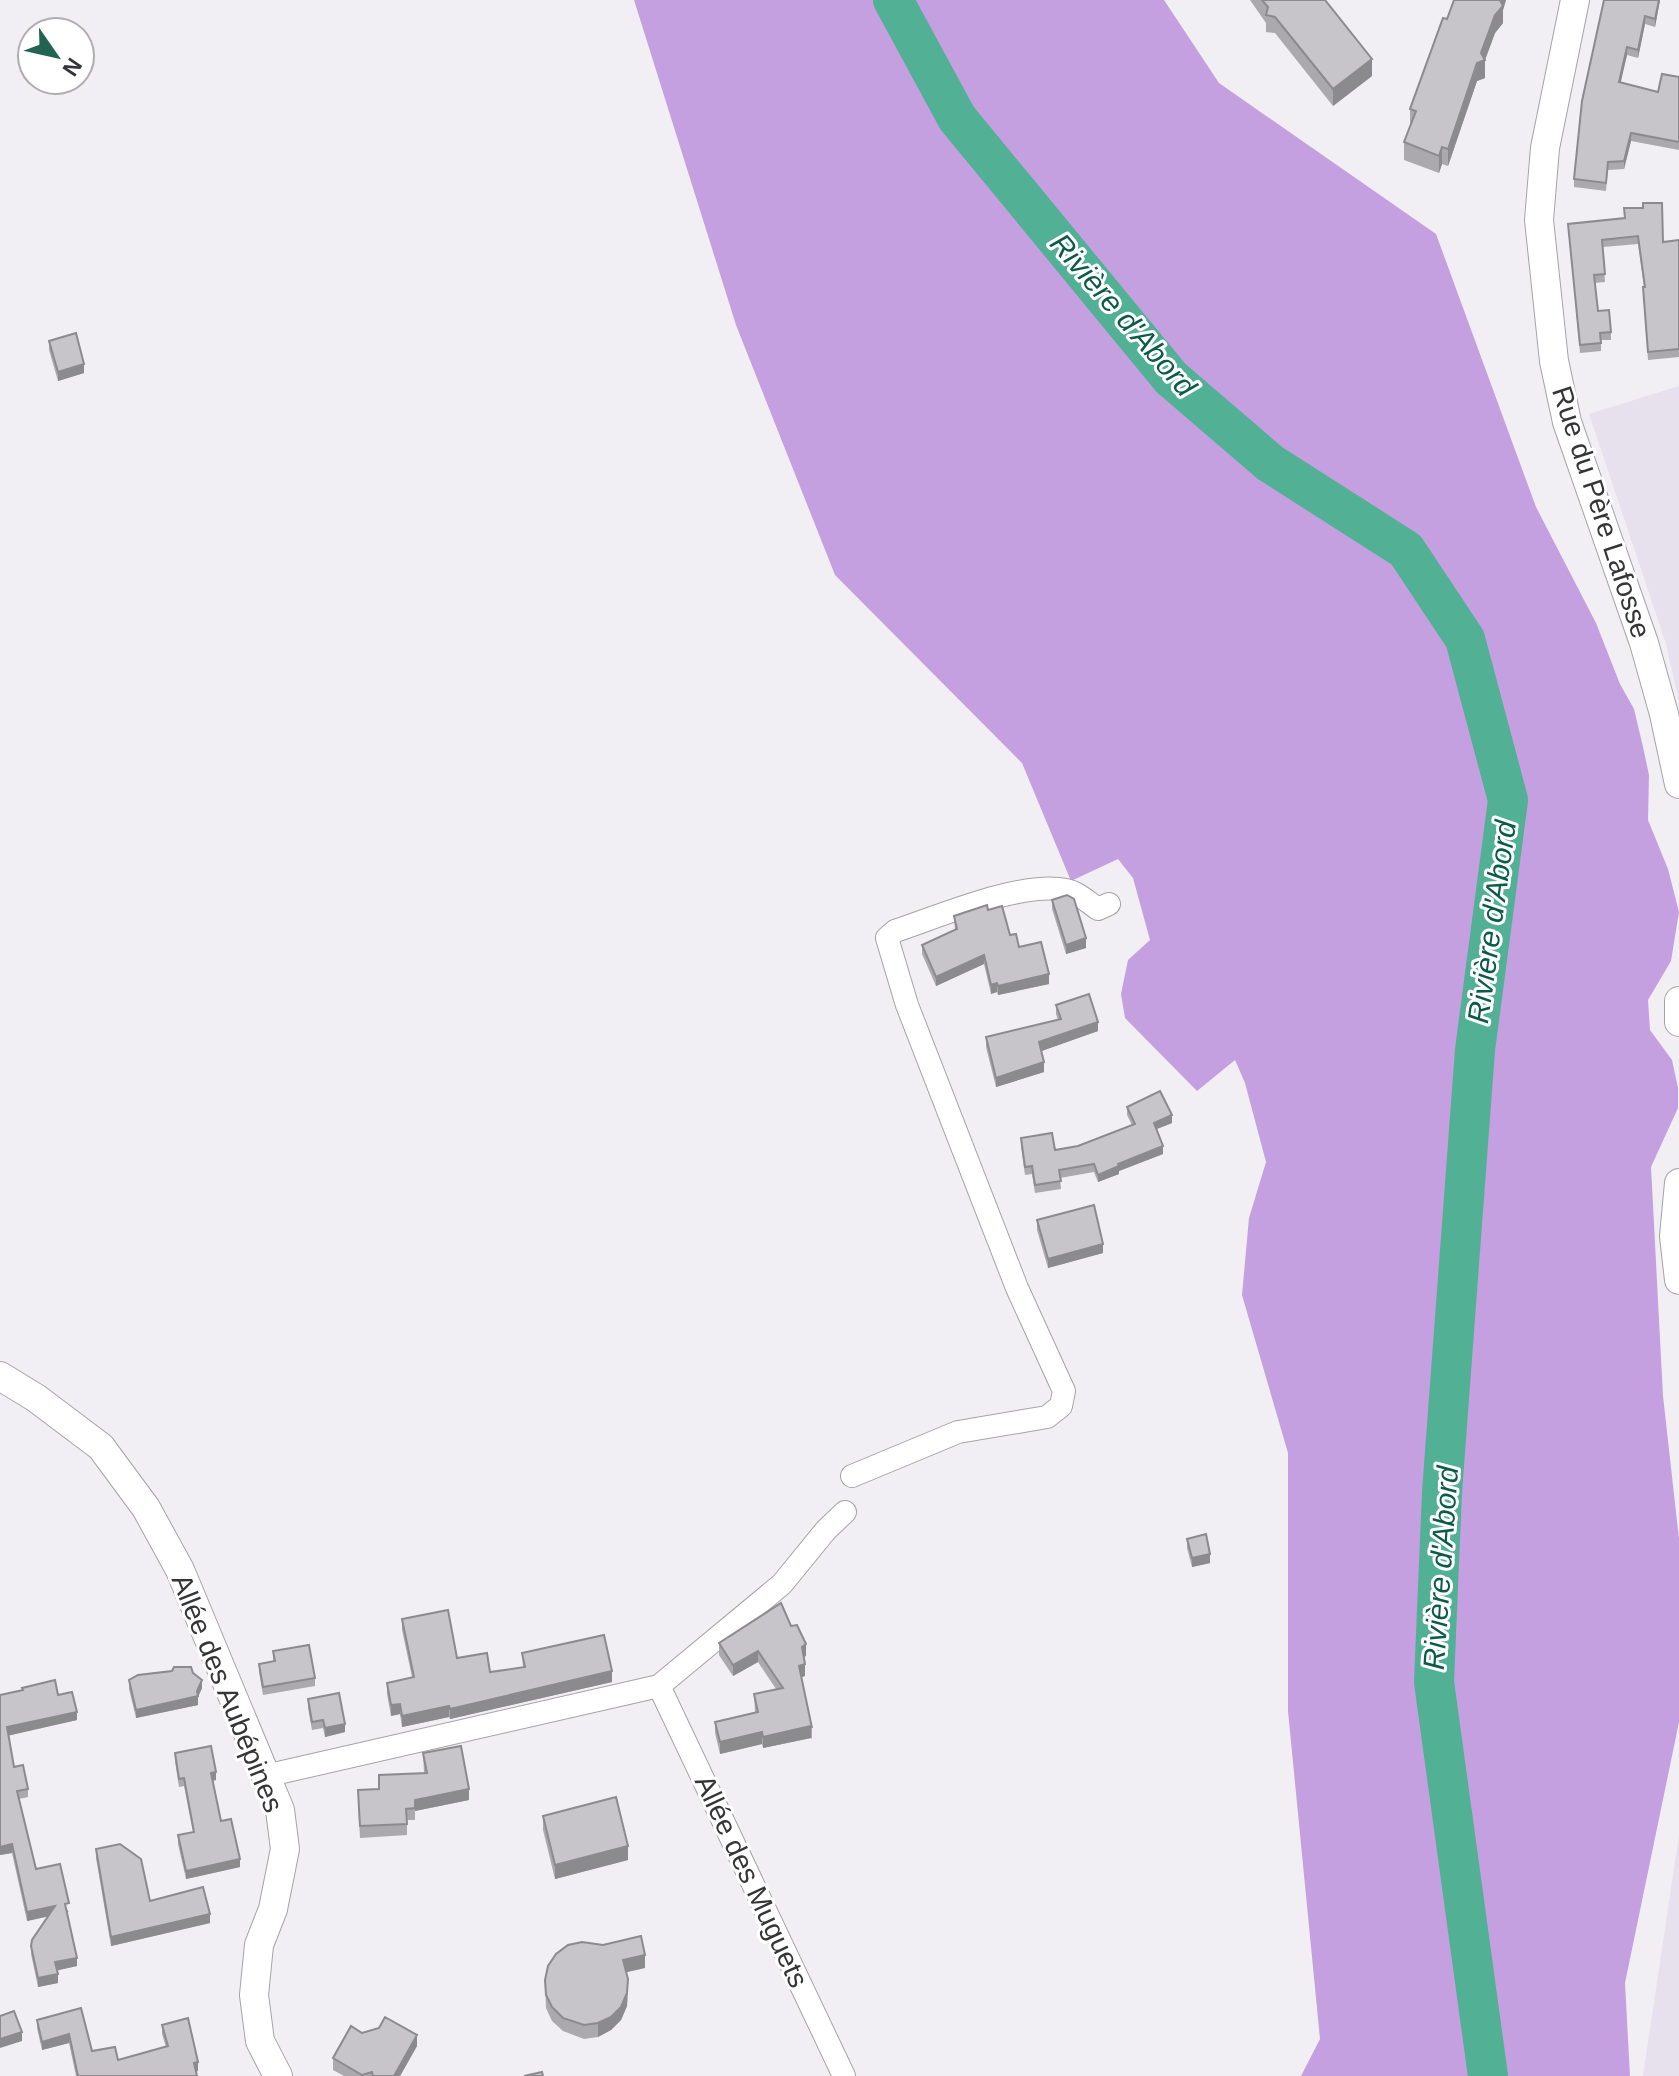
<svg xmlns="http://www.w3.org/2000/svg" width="1679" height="2076" viewBox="0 0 1679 2076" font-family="Arial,sans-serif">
	<rect width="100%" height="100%" fill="#f1eef4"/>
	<g fill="#e7e0ed">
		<path d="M1679 386V701L1666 644 1589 414Z"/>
		<path d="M1679 1835V2076H1643Z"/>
	</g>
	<path fill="#c4a0e0" d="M634 0H1164L1219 83 1436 234 1536 507 1596 623 1620 684 1634 709 1643 747 1649 775 1648 820 1668 869 1679 912 1671 961 1648 1000 1650 1030 1672 1060 1678 1088V1108L1651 1167 1663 1396 1679 1539V1722L1625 1983 1630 2076H1301L1320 2039 1288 1711V1453L1242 1295 1249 1218 1266 1162 1245 1083 1235 1060 1197 1091 1125 1018 1121 994 1128 960 1150 940 1133 878 1118 859 1071 881 1022 763 835 575 736 325Z"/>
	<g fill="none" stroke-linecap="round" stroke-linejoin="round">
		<path stroke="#52b095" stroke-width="40" d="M893 0 957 118 1171 378 1270 463 1406 550 1465 639 1508 800 1475 1050 1442 1492 1434 1682 1488 2076"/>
		<defs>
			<g id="minor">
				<path d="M852 1476 958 1432 1047 1417 1061 1406 1064 1391 1017 1288 907 1005 887 938 895 931C940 916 1021 881 1066 890 1077 892 1088 902 1098 909L1109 904"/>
				<path d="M659 1686 844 2076"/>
				<path d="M265 1776 659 1686 782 1584 826 1530 845 1512"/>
			</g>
			<g id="tertiary">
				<path d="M1575 0 1545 148 1539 220 1554 361 1567 422 1644 643 1664 714 1679 784"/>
				<path d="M1679 1001V1022"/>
				<path d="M1679 1183 1674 1236 1679 1280"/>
				<path d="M0 1376 36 1398 101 1447 146 1508 180 1570 280 1810 285 1849 273 1909 259 1945 254 1995 260 2041 278 2076"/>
			</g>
		</defs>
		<use href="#minor" stroke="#a6a3a8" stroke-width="24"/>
		<use href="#tertiary" stroke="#a6a3a8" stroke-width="30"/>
		<use href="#minor" stroke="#fff" stroke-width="22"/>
		<use href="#tertiary" stroke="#fff" stroke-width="28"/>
	</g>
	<g fill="#aba9ae">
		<path d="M1250 0H1325L1372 76 1333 106 1275 33 1266 32V23Z"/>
		<path d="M1454 0H1506L1503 10V23L1495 33 1485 60V78L1477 81 1448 166 1442 164 1439 173 1404 160V142L1410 127V109Z"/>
		<path d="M1604 0H1660L1655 27 1645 24 1638 58 1627 55 1620 83 1658 92 1679 77V150L1631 141 1624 169 1608 170 1606 191 1574 187V179Z"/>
		<path d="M1624 219 1663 242 1679 240V357L1648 360 1643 295V287H1644L1638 244 1603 247 1605 282 1595 283 1598 311 1611 332V340H1601V351L1580 353 1568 224Z"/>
		<path d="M49 341 84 373 58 381 49 350Z"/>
		<path d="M1052 900 1086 948 1066 954 1052 909Z"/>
		<path d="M988 910 1010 935 1049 984 998 995 997 992 991 994 984 964 936 986 922 954V945L955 930 954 916Z"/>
		<path d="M1056 1005 1098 1031 1041 1051 1044 1072 996 1087 986 1047V1037L1058 1020 1056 1014Z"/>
		<path d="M1127 1107 1172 1123 1157 1129 1163 1154 1119 1171V1174L1098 1182 1094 1172 1060 1178 1061 1189 1035 1193 1032 1174 1025 1175 1021 1146V1138L1055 1150 1078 1146 1132 1125 1127 1115Z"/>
		<path d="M1037 1220 1103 1253 1048 1268 1037 1230Z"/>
		<path d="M1187 1539 1210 1563 1192 1567 1187 1548Z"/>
		<path d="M402 1619 457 1658 490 1672 523 1667 522 1653 612 1682 450 1719 449 1717 402 1727 400 1714 391 1716 387 1694V1683L412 1677 402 1630Z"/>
		<path d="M719 1643 806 1656 803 1657 805 1676 801 1677 812 1728V1739L811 1738 763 1748 762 1744 720 1754 715 1733V1722L755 1712 754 1694 776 1689 758 1662 733 1676 719 1655Z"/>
		<path d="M273 1651 315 1678V1686L263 1695 259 1672V1664L273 1661Z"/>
		<path d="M193 1673 202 1688 198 1697V1705L136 1718 129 1689V1680Z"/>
		<path d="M0 1695H58L77 1720 9 1735 14 1767 28 1789V1797L19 1799 36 1869 69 1912H67L77 1966 57 1970 58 1983 38 1987 31 1954V1946L48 1916 27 1921 12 1853 0 1855Z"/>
		<path d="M308 1699 345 1732 325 1737 323 1728 312 1730 308 1708Z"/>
		<path d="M175 1753 216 1780 213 1781 221 1821 240 1867 186 1879 178 1844V1835L193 1832 184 1786 179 1787 175 1761Z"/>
		<path d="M423 1753 469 1800 415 1811V1820H407V1835L360 1838 358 1802 379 1789 424 1773Z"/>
		<path d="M543 1816 628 1860 555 1879 543 1830Z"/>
		<path d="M96 1849 150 1901 210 1923 111 1946 96 1858Z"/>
		<path d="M645 1968 626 1972 628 1992 627 2006 621 2020 611 2030 598 2037 584 2039 563 2031 552 2021 546 2008 545 1980Z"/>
		<path d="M81 2008 92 2051 118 2060 166 2047 162 2034V2025L198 2071H196L197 2076H76L69 2043 42 2050 37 2028V2020Z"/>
		<path d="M362 2033 417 2046 400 2076H344L333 2070V2058Z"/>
	</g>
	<g fill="#8b8a8d">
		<path d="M1500 0H1506L1503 10V23L1495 33 1485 60V78L1477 81 1448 166V149Z"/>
		<path d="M1659 0H1660L1655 27V19Z"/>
		<path d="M1645 16V24L1638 58V50Z"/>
		<path d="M1627 47V55L1619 90V82Z"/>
		<path d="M1372 59V76L1333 106V89Z"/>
		<path d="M1631 133V141L1624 169V161Z"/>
		<path d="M1442 147V164L1439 173V156Z"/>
		<path d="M84 364V373L58 381V372Z"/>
		<path d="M1086 938V948L1066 954V945Z"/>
		<path d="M984 955V964L936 986V977Z"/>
		<path d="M1049 974V984L998 995V986Z"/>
		<path d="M997 983V992L991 994V985Z"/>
		<path d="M1098 1022V1031L1039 1052V1042Z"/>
		<path d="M1044 1062V1072L996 1087V1078Z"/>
		<path d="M1172 1115V1123L1154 1130V1123Z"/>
		<path d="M1163 1146V1154L1119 1171V1174L1098 1182V1175L1118 1164Z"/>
		<path d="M1103 1244V1253L1048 1268V1259Z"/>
		<path d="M1210 1554V1563L1192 1567V1558Z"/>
		<path d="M806 1644V1656L802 1658V1647Z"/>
		<path d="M758 1651V1662L733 1676V1665Z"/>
		<path d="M805 1664V1676L799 1678V1666Z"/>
		<path d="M612 1671V1682L450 1719V1709Z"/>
		<path d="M202 1680V1688L198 1697V1705L136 1718V1710L197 1691Z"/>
		<path d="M400 1704V1714L391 1716V1705Z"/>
		<path d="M449 1706V1717L402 1727V1716Z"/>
		<path d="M77 1712V1720L7 1736V1727Z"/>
		<path d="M345 1724V1732L325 1737V1728Z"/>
		<path d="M811 1726V1738L763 1748V1737Z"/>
		<path d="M762 1732V1744L720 1754V1742Z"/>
		<path d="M216 1772V1780L211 1781V1773Z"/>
		<path d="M469 1789V1800L415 1811V1800Z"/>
		<path d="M12 1844V1853L0 1855V1847Z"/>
		<path d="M628 1846V1860L555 1879V1865Z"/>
		<path d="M240 1859V1867L186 1879V1871Z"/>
		<path d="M55 1906V1915L27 1921V1912Z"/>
		<path d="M210 1914V1923L111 1946V1937Z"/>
		<path d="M645 1955V1968L623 1973V1960Z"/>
		<path d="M77 1958V1966L55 1971V1962Z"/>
		<path d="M58 1974V1983L38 1987V1978Z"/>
		<path d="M628 1979 627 2006 621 2020 611 2030 598 2037V2023Z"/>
		<path d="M22 2032V2041L0 2048V2039Z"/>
		<path d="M69 2034V2043L42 2050V2042Z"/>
		<path d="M417 2035V2046L400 2076H394Z"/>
		<path d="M198 2062V2071L194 2072V2063Z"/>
	</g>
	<g fill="#c7c5ca" stroke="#8b8a8d" stroke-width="2">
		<path d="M1262 0H1325L1372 59 1333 89 1275 17 1266 15 1268 7Z"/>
		<path d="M1454 0H1500L1503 6 1495 15 1481 53 1485 60 1477 63 1448 149 1442 147 1439 156 1404 142 1416 111 1410 109 1443 18 1447 19Z"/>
		<path d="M1604 0H1659L1655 19 1645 16 1638 50 1627 47 1619 82 1658 92 1662 74 1679 77V142L1631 133 1624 161 1608 162 1606 183 1574 179 1582 101Z"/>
		<path d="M1643 203H1662L1663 242 1679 240V349L1648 352 1643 287H1645L1638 236 1602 240 1605 274 1594 275 1598 311 1609 310 1611 332 1600 333 1601 343 1580 345 1568 224 1625 218 1624 208H1643Z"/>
		<path d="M76 333 84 364 58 372 49 341Z"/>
		<path d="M1067 895 1074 899 1086 938 1066 945 1052 900Z"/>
		<path d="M987 905 988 910 1002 906 1010 935 1016 934 1019 947 1041 942 1049 974 998 986 997 983 991 985 984 955 936 977 922 945 957 929 954 916Z"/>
		<path d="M1089 994 1098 1022 1039 1042 1044 1062 996 1078 986 1037 1061 1019 1056 1005Z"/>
		<path d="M1160 1091 1172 1115 1154 1123 1163 1146 1118 1164 1119 1166 1098 1175 1094 1164 1059 1170 1061 1181 1035 1185 1032 1166 1025 1167 1021 1138 1052 1133 1055 1150 1078 1146 1135 1124 1127 1107Z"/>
		<path d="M1094 1205 1103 1244 1048 1259 1037 1220Z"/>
		<path d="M1206 1534 1210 1554 1192 1558 1187 1539Z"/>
		<path d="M781 1603 791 1626 797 1625 806 1644 802 1647 805 1664 799 1666 812 1728 811 1726 763 1737 762 1732 720 1742 715 1722 758 1712 754 1694 783 1688 758 1651 733 1665 719 1643Z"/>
		<path d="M448 1610 457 1658 487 1653 490 1672 525 1667 522 1653 604 1635 612 1671 450 1709 449 1706 402 1716 400 1704 391 1705 387 1683 414 1677 402 1619Z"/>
		<path d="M309 1645 315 1678 263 1687 259 1664 275 1661 273 1651Z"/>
		<path d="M174 1667H191L193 1673 202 1680 197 1691 198 1696 136 1710 129 1680 138 1675 172 1671Z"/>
		<path d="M55 1680 58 1695 72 1692 77 1712 7 1727 14 1767 23 1765 28 1789 17 1791 36 1869 60 1864 69 1903 65 1904 77 1958 55 1962 58 1974 38 1978 31 1946 32 1940 55 1906 27 1912 12 1844 0 1847V1695L23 1690 22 1688Z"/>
		<path d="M339 1693 345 1724 325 1728 323 1720 312 1722 308 1699Z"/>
		<path d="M211 1746 216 1772 211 1773 221 1821 231 1819 240 1859 186 1871 178 1835 194 1832 184 1778 179 1779 175 1753Z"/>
		<path d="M461 1746 469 1789 415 1800V1808L406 1809 407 1824 360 1826 358 1790 379 1789V1775L427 1773 423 1753Z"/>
		<path d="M616 1797 628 1846 555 1865 543 1816Z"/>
		<path d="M120 1844 141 1859 150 1901 203 1887 210 1914 111 1937 96 1849Z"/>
		<path d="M641 1936 645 1955 623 1960 628 1979 627 1993 621 2007 611 2017 598 2023 584 2025 563 2018 552 2007 546 1995 545 1980 548 1966 556 1954 568 1945 582 1942 603 1945Z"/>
		<path d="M81 2008 92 2051 115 2047 118 2060 168 2046 162 2025 188 2018 198 2062 194 2063 197 2076H78L69 2034 42 2042 37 2020Z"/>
		<path d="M14 2011 22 2032 0 2039V2016Z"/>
		<path d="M385 2017 417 2035 394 2076H373L372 2072 362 2075 333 2058 351 2026 362 2033 379 2028Z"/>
		<path d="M542 2072 543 2076H524Z"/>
	</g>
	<g text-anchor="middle" stroke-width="6" stroke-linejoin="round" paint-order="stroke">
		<g font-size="28" fill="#353436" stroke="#fff">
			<text transform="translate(1602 512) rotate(72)" y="10">Rue du Père Lafosse</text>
			<text transform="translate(228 1693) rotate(68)" y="10">Allée des Aubépines</text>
			<text transform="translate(752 1881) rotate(65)" y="10">Allée des Muguets</text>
		</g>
		<g font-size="30" font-style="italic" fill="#0c5a48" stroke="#fff">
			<text transform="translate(1123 315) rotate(49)" y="10">Rivière d'Abord</text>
			<text transform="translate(1492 922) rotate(-82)" y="10">Rivière d'Abord</text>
			<text transform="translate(1441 1568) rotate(-86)" y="10">Rivière d'Abord</text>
		</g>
	</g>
	<g transform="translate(56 56) rotate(124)"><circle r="38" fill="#ffffff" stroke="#aeaeaf" stroke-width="2"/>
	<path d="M0-6L14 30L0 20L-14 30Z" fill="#226352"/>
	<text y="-12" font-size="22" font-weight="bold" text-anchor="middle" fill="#353436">N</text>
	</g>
</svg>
